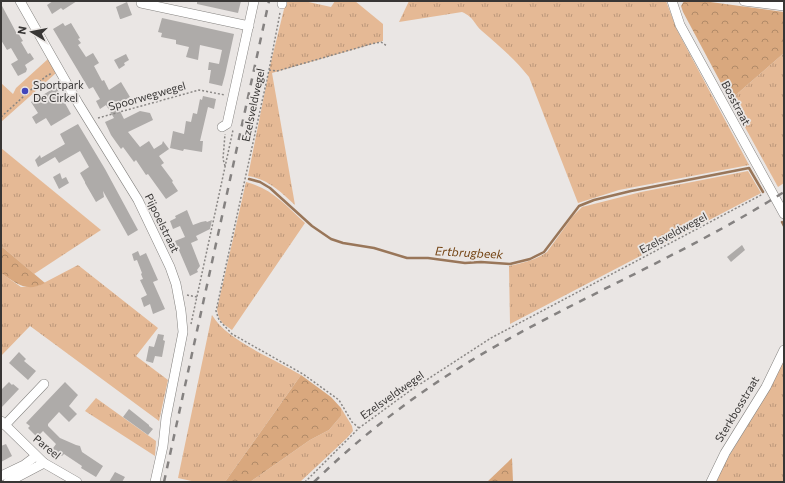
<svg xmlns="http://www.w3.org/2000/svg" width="785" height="483" viewBox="0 0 785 483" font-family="Commissioner,sans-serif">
	<defs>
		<pattern id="grass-tufts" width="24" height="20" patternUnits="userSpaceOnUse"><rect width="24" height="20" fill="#e5b995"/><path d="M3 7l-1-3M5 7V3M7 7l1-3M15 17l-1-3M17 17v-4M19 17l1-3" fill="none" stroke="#bb977a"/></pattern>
		<pattern id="forest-crowns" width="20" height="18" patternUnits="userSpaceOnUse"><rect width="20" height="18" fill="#d9a87e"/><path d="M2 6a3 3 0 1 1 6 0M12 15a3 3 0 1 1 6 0" fill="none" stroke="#b18a68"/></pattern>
	</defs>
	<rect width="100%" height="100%" fill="#eae6e4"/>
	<g fill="url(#grass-tufts)">
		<path d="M286 1H304L331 7 335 1H355L383 24V41L272 73 295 205C281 192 268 179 248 176L270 66Z"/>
		<path d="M409 1H666L677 30 749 165 619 190 578 203 529 77C515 59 499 46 482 31 473 23 475 18 462 12L399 22Z"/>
		<path d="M784 53V183L778 187 730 100Z"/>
		<path d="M1 148 101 230 34 274 1 246Z"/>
		<path d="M748 171 761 193 510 324 509 266C522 263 536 260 547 252L573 216 582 207 641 192Z"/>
		<path d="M246 182C273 189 285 205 305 223L232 330C222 323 219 322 217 309Z"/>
		<path d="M78 265 158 328 136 356 168 380 159 421 30 326 1 356V273L21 287 38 286Z"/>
		<path d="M212 315C227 341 275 359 301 375L225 482H196L178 478Z"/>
		<path d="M784 358V482H716L723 466 767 393Z"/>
		<path d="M96 398 156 441 155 456 85 411Z"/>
		<path d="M341 408 352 426 353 431 347 438 300 482H250L310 440 329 430 341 416Z"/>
	</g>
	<g fill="url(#forest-crowns)">
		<path d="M684 1H703L784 12V53L730 100 683 12 681 6Z"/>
		<path d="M1 246 45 283C26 293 16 283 1 273Z"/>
		<path d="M301 375 331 397 341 408V416L329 430 310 440 250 482H225Z"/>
		<path d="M512 458 513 482H487Z"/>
	</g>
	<path fill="#e5b995" d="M48 59 56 73 1 122V83L13 94 16 88Z"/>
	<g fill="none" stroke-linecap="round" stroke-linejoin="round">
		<g stroke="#997659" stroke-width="2.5">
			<path d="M249 179 260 182 270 188 312 226 331 239 343 243 374 248 407 258H428L465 263 481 262 510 264 530 259 544 252 579 206 594 200 631 191 749 168 763 192"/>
			<path d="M782 222 784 226"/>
		</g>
	</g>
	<g fill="#aeaba9">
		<path d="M53 1H77L63 10 61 8 52 14 47 5Z"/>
		<path d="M197 1H241L238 13 197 4Z"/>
		<path d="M127 2 132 15 121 19H120L116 7Z"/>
		<path d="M1 4 17 34 18 33 23 41 21 42 28 54 30 53 34 59 25 65 27 69 26 72 18 76 11 64 18 60 11 48 7 50 1 40Z"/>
		<path d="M162 18 234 34 225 75 222 86 209 83 211 70H208L209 62 219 64 222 50 200 45 198 60 186 57 189 47 176 44V40L161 37 162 33 158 32Z"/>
		<path d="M63 23 65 26 71 23 80 38 78 39 81 43 78 45 86 57 93 53 99 63 94 66 102 81 104 80 109 90 121 82 130 97 117 105 124 119 140 111 150 113 153 120 128 132 140 147 149 141 154 149 162 144 163 141 169 149 159 156 164 163 161 165 173 181 172 182 178 191 166 199 148 174 146 175 136 160 134 162 123 147 121 149 111 135 105 122 114 118 106 105 100 109 96 101 100 99 93 87 89 89 53 29Z"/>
		<path d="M126 54 129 60 124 63 125 65 119 69 114 60Z"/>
		<path d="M56 87 71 114 51 126 46 118 36 124 32 117 38 113 31 102Z"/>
		<path d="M203 96 216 99 214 109 208 107 200 141H203L202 152 184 149 183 151 170 148 173 131 184 134 186 121 191 122 193 113 197 114 200 99 202 100Z"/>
		<path d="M78 124 105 169 138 230 128 236 103 191 104 197 96 202 85 183V182L80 173 89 167 80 151 59 163 55 157 38 167 35 160 40 155 41 158 65 144 60 134Z"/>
		<path d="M60 173 62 179 66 177 69 183 59 189 53 177Z"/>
		<path d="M187 210 193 225 201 222 206 221 207 222 212 220 210 229 196 236 198 240 191 243 200 266 197 270 198 272 190 276 175 241 185 237 180 226 173 229 170 221 176 218 175 216Z"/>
		<path d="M742 245 745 250 731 262 727 257Z"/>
		<path d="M138 251 140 256 146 253 158 280 153 282 165 309 153 314 150 304 144 307 141 298 147 295 140 280 143 279 141 274 142 273 137 260 134 261 132 254Z"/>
		<path d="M158 334 164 335 163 340 165 341 162 357 155 356 153 363 146 361 149 346 154 347Z"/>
		<path d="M19 352 26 359 24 361 36 371 28 380 9 363Z"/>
		<path d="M9 382 12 385 13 384 19 389 1 408V390Z"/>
		<path d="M65 382 78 395 69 406 77 414 69 422 59 412 48 424V426L60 438 76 445 80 446 82 452 103 466 96 477 81 468 82 466 64 454 62 456 57 453 54 457 49 454 56 444 43 431 37 437 28 428 30 426 26 423Z"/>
		<path d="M129 409 149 425V426L153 429 148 435 123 417Z"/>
		<path d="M6 444 12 456 1 462V446Z"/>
		<path d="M115 472 125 477 122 482H109Z"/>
	</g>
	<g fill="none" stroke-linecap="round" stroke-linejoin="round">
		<defs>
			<g id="minor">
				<path d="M20 1 78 103 138 200 170 267 176 284 181 311 183 332 166 418 163 446 155 482"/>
				<path d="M672 1 680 25 784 214"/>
				<path d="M744 1 784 6"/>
				<path d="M141 3 249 26"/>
				<path d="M282 4V1"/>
				<path d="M222 127 227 124 254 1"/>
				<path d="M1 421 44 463 77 482"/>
				<path d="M5 425 44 384"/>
				<path d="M1 476 24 465 36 456"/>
				<path d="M8 482 44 463"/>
				<path d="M711 482 725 453 766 387 784 350"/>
			</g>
		</defs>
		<use href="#minor" stroke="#858380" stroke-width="10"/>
		<g stroke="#898684" stroke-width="1.5" stroke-dasharray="2 2" stroke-linecap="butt">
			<path d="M280 13 269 70 216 311 219 320 232 334 303 374 339 400 352 422 359 428"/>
			<path d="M269 70 277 71 371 44 381 42 387 46"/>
			<path d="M1 117 45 77 52 73"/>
			<path d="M98 118 199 90 225 95"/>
			<path d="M225 166 223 159 225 134"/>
			<path d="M187 295 197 297"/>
			<path d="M191 324 233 130"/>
			<path d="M305 482 359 428 411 390 491 338 763 194"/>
		</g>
		<use href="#minor" stroke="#fff" stroke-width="9"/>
		<g stroke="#858281" stroke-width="2.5" stroke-dasharray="7 7" stroke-linecap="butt">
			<path d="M164 482 269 1"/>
			<path d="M314 482C363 434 418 392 477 357 577 298 686 254 784 192"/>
		</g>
	</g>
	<circle fill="#4346bb" stroke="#eae6e4" stroke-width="1.5" cx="25" cy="91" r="4"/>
	<g text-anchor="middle" stroke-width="3.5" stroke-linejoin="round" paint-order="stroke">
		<g font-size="11" fill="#383635" stroke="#eae6e4" text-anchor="start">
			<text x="33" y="89">Sportpark<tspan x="33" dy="13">De Cirkel</tspan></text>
		</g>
		<g font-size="11" fill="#383635" stroke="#eae6e4">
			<text transform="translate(147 96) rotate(-16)" y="4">Spoorwegwegel</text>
			<text transform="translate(736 103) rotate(62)" y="4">Bosstraat</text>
			<text transform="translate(253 105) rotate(-78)" y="4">Ezelsveldwegel</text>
			<text transform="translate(162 223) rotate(64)" y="4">Pijpoelstraat</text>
			<text transform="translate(673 233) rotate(-28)" y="4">Ezelsveldwegel</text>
			<text transform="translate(392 395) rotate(-35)" y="4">Ezelsveldwegel</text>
			<text transform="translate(737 409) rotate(-59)" y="4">Sterkbosstraat</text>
			<text transform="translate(47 447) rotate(39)" y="4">Pareel</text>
		</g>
		<g font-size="12" font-style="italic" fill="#754515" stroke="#eae6e4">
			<text transform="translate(469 253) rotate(3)" y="4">Ertbrugbeek</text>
		</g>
	</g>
	<rect width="785" height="483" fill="none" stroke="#383635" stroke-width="4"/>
	<g transform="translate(32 32) rotate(280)" stroke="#eae6e4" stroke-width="3" paint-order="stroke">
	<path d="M0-3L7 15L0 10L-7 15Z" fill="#383635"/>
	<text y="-6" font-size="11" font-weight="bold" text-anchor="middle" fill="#383635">N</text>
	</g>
</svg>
